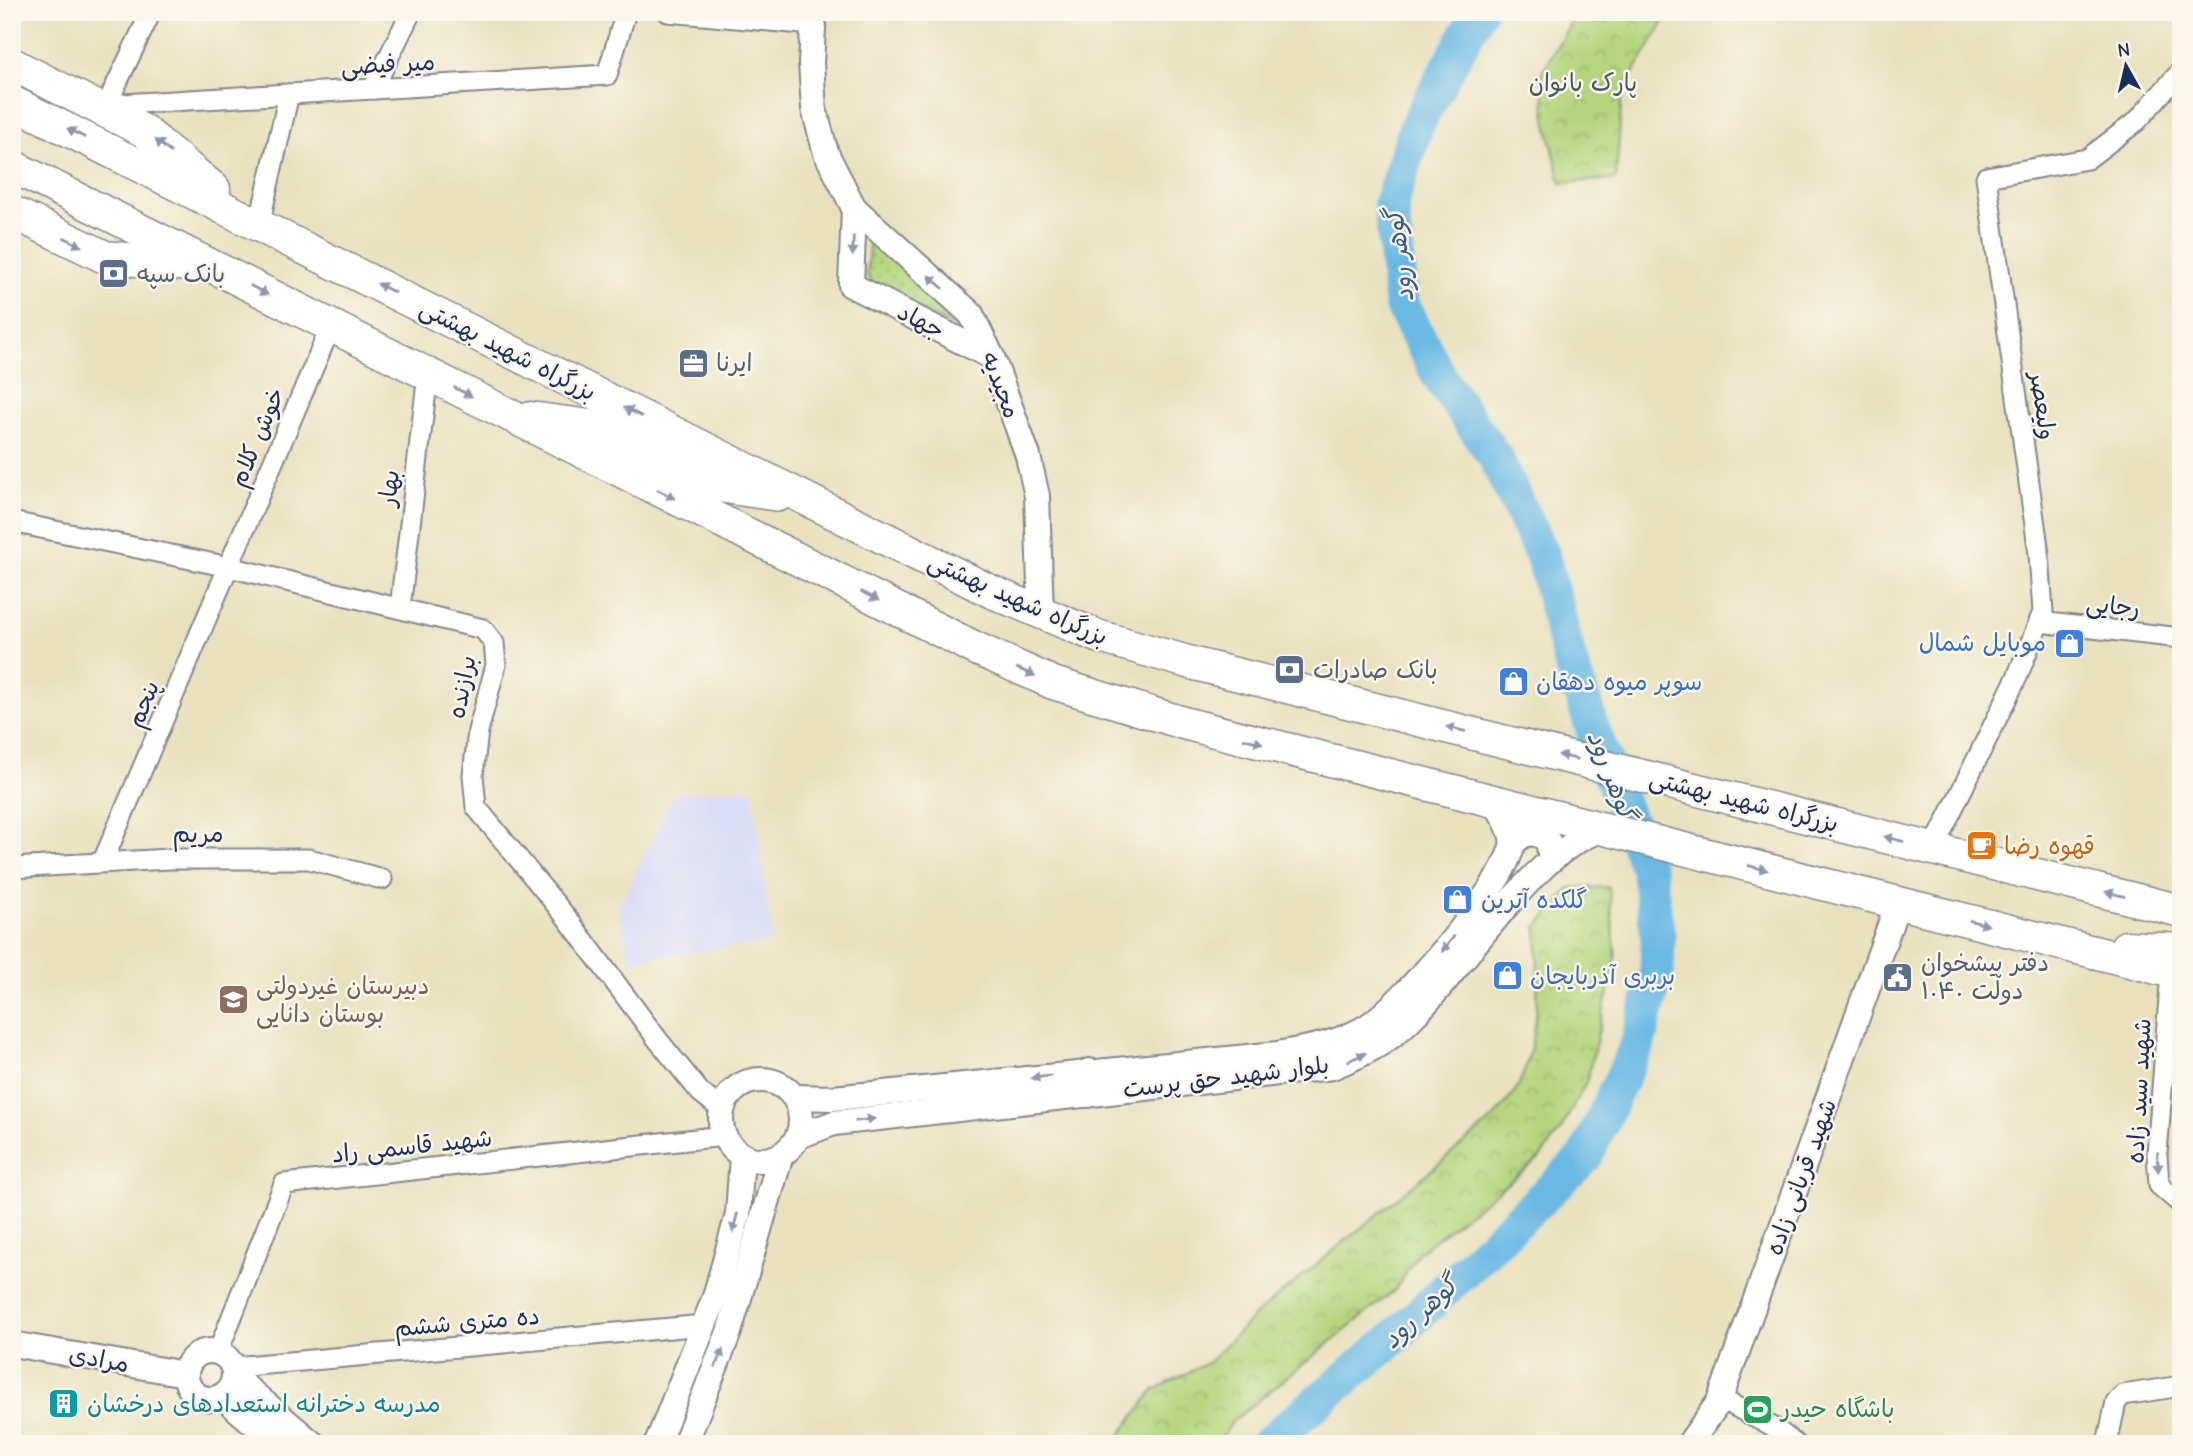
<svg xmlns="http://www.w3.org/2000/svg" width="2193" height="1456" viewBox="0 0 2193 1456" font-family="'Comic Neue','Playpen Sans Arabic',sans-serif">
	<defs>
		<pattern id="grass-dots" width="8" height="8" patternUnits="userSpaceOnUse" patternTransform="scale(1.75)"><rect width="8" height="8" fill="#b3d47c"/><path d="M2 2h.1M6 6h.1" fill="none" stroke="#99b66e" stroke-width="1.8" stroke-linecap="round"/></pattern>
		<pattern id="park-crowns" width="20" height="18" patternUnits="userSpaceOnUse" patternTransform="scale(1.75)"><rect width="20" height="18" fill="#b3d47c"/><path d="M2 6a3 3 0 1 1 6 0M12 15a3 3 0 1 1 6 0" fill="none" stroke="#99b66e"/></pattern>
	</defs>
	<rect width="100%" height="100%" fill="#fbf7ec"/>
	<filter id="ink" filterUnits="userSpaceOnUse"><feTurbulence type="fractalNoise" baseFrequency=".0143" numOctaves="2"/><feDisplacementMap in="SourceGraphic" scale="14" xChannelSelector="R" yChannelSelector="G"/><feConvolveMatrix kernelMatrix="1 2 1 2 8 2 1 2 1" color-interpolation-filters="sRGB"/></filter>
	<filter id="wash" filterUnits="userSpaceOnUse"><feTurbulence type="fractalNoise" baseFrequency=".00686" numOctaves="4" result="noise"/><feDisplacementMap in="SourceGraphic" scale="28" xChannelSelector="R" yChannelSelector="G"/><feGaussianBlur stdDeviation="1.57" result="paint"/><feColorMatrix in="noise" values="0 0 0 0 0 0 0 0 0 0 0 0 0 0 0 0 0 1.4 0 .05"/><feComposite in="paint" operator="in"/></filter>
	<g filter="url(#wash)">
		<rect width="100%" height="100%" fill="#e9e1be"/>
		<path fill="#d4d8f9" d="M752 788 773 942 630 961 618 908 674 794Z"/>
		<path fill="url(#grass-dots)" stroke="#67826d" stroke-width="2" d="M870 231 968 323 960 330 876 288 867 275Z"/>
		<g fill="url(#park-crowns)" stroke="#67826d" stroke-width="2">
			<path d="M1577 12H1670L1622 92 1616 179 1561 183 1547 124 1541 74Z"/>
			<path d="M1609 887 1616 958 1587 1080 1561 1130 1539 1159 1418 1253 1395 1290 1233 1421 1218 1444H1113L1154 1390 1209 1362 1254 1316 1493 1119C1501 1108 1513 1097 1519 1084 1541 1035 1538 979 1537 927L1570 888Z"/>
		</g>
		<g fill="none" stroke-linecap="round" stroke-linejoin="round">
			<path stroke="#6ab9e4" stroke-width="35" d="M1267 1444 1395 1337 1585 1157 1638 1043 1657 971 1658 936 1648 869 1593 730 1569 658 1543 557 1495 457 1441 380 1401 303 1391 203 1417 124 1479 12"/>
		</g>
	</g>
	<g filter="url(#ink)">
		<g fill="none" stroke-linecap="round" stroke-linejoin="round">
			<defs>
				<g id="minor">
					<path d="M668 12 814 25"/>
					<path d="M373 89 411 12"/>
					<path d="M106 105 607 75 626 12"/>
					<path d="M104 110 151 12"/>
					<path d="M259 225 289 94"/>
					<path d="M12 522 229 567 483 629 494 643 496 665 478 731 473 775 476 807 567 918 658 1040 700 1092 722 1110"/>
					<path d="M400 608 428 374"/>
					<path d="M2039 622 2181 638"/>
					<path d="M1933 849 2017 677 2043 612 2039 554 1986 177 2087 159 2137 121 2181 71"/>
					<path d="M103 861 331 326"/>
					<path d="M12 868 169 859H309L382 879"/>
					<path d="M2171 972 2157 1154 2159 1185 2181 1204"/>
					<path d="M218 1352 284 1184 724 1136"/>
					<path d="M233 1367 705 1325"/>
					<path d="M1720 1398 1776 1429 1795 1444"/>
					<path d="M2107 1444 2116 1402 2123 1395 2181 1386"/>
				</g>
				<g id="tertiary">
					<path d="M814 12 811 63 814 109 826 153 854 208 971 314 992 357 1028 456 1037 496 1041 614"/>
					<path d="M854 208 851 285 992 357"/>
					<path d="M1513 844C1524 831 1535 830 1548 841L1551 859"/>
					<circle cx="761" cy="1120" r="40"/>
					<path d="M795 1097 833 1098 1278 1054C1309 1048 1337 1044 1365 1028 1402 1005 1503 888 1512 846 1515 832 1501 813 1495 802"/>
					<path d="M799 1136 834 1123 1332 1067C1357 1057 1381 1046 1401 1028 1461 976 1531 848 1605 829"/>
					<path d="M12 1344 185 1374"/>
					<circle cx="210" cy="1375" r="24"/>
					<path d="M235 1378 313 1444"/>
					<path d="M222 1396 277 1444"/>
					<path d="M657 1444 715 1297 738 1214 742 1156"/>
					<path d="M685 1444 729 1332 781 1155"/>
					<path d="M1689 1444 1719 1402 1898 903"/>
				</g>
				<path id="secondary" d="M1089 1072V1094"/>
				<g id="trunk">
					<path d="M12 64 144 131 214 189"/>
					<path d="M12 102 990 591 1097 636 1195 664 2181 911"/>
					<path d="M12 166 981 651"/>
					<path d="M12 212 105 257 199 266"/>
					<path d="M531 418 598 427 712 485 779 495"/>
					<path d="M964 643 1053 683 1187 724 2181 974"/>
					<path d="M2126 947 2181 950"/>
				</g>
			</defs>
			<use href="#minor" stroke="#82888e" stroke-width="23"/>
			<use href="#tertiary" stroke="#82888e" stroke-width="28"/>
			<use href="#secondary" stroke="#82888e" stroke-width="30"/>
			<use href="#trunk" stroke="#82888e" stroke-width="35"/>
			<use href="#minor" stroke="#fff" stroke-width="19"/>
			<use href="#tertiary" stroke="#fff" stroke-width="24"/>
			<use href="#secondary" stroke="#fff" stroke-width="26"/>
			<use href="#trunk" stroke="#fff" stroke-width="32"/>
		</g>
		<defs><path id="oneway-solid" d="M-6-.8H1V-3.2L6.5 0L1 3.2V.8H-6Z" transform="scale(1.75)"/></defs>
		<g fill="#8d97ae">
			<use href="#oneway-solid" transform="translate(76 133) rotate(-153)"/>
			<use href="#oneway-solid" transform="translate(163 146) rotate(-140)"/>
			<use href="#oneway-solid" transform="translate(73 242) rotate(27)"/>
			<use href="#oneway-solid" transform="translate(853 246) rotate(92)"/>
			<use href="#oneway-solid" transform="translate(936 282) rotate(-138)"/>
			<use href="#oneway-solid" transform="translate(386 288) rotate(-153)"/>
			<use href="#oneway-solid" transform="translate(259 290) rotate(27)"/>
			<use href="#oneway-solid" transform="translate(463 392) rotate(27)"/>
			<use href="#oneway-solid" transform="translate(633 412) rotate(-153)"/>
			<use href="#oneway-solid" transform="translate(666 494) rotate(27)"/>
			<use href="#oneway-solid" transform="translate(870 596) rotate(27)"/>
			<use href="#oneway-solid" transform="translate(1026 672) rotate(23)"/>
			<use href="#oneway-solid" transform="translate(1456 729) rotate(-166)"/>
			<use href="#oneway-solid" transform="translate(1253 741) rotate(14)"/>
			<use href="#oneway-solid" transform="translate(1568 757) rotate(-166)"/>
			<use href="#oneway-solid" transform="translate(1894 839) rotate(-166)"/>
			<use href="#oneway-solid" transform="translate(1758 868) rotate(14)"/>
			<use href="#oneway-solid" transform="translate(2115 894) rotate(-166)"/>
			<use href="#oneway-solid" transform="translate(1979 923) rotate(14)"/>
			<use href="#oneway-solid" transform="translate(1448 944) rotate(128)"/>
			<use href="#oneway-solid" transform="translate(1357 1057) rotate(-25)"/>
			<use href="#oneway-solid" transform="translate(1041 1077) rotate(174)"/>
			<use href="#oneway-solid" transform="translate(865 1120) rotate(-7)"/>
			<use href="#oneway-solid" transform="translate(2158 1162) rotate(88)"/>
			<use href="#oneway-solid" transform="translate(735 1223) rotate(104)"/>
			<use href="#oneway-solid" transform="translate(719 1358) rotate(-68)"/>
		</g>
	</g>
	<defs>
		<symbol id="bank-square" viewBox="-11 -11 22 22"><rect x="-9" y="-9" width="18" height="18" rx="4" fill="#5c6f8a" stroke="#fbf7ec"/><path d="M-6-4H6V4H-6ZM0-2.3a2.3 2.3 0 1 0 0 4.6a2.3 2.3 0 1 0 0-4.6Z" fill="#fff"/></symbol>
		<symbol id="office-square" viewBox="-11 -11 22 22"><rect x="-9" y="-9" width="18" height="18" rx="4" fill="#5c6f8a" stroke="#fbf7ec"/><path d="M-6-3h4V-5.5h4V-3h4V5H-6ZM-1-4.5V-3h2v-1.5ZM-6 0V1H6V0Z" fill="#fff"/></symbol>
		<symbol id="shop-square" viewBox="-11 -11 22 22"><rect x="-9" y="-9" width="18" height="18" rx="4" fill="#3f7fe0" stroke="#fbf7ec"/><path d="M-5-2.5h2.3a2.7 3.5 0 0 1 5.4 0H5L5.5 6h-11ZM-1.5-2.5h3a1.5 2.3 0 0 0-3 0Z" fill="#fff"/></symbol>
		<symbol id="cafe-square" viewBox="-11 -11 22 22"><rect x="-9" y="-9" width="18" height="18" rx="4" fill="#e8710a" stroke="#fbf7ec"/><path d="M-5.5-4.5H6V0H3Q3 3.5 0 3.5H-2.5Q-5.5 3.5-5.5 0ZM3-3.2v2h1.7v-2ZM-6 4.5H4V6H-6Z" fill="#fff"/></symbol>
		<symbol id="civic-square" viewBox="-11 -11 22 22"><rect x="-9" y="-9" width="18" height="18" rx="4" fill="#5c6f8a" stroke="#fbf7ec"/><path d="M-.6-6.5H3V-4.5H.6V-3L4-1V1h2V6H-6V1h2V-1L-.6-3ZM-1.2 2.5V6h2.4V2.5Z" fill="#fff"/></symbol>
		<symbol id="school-square" viewBox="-11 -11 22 22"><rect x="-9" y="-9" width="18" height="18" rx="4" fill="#8d6e63" stroke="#fbf7ec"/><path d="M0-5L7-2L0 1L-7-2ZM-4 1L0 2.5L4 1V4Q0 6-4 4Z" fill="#fff"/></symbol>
		<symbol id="building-square" viewBox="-11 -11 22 22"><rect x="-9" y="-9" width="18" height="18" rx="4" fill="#0f9aa8" stroke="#fbf7ec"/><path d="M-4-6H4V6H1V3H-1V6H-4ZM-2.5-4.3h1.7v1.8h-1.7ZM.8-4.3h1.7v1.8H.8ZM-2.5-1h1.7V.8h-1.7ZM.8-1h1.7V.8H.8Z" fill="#fff"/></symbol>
		<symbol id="stadium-square" viewBox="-11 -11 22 22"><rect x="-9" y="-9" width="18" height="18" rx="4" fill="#2e9e5b" stroke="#fbf7ec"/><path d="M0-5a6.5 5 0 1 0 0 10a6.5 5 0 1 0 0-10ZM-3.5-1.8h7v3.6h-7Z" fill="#fff"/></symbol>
	</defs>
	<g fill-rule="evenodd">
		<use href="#bank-square" x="96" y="256" width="35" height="35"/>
		<use href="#office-square" x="676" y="346" width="35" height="35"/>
		<use href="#shop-square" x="2052" y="626" width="35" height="35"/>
		<use href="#bank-square" x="1272" y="652" width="35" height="35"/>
		<use href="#shop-square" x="1496" y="664" width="35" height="35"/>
		<use href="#cafe-square" x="1964" y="828" width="35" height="35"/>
		<use href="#shop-square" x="1440" y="882" width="35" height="35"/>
		<use href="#shop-square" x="1490" y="958" width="35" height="35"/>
		<use href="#civic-square" x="1880" y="960" width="35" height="35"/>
		<use href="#school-square" x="216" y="982" width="35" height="35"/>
		<use href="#building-square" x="46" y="1386" width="35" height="35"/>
		<use href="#stadium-square" x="1740" y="1392" width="35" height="35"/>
	</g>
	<g text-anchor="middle" stroke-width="5" stroke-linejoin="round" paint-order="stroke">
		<g font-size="24" fill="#1b2f5e" stroke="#fbf7ec">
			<text transform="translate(388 64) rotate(-3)" y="8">میر فیضی</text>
			<text transform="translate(921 321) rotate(27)" y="8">جهاد</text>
			<text transform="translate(508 350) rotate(27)" y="8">بزرگراه شهید بهشتی</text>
			<text transform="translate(1001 385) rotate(69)" y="8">مجیدیه</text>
			<text transform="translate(2043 406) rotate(82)" y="8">ولیعصر</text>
			<text transform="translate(257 437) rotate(-67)" y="8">خوش کلام</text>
			<text transform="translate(389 488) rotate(-83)" y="8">بهار</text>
			<text transform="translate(1018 599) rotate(24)" y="8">بزرگراه شهید بهشتی</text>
			<text transform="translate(2113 606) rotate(6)" y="8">رجایی</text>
			<text transform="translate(462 687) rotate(-79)" y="8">برازنده</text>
			<text transform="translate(143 704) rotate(-67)" y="8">پنجم</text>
			<text transform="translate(1744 801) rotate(14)" y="8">بزرگراه شهید بهشتی</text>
			<text x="198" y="842">مریم</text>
			<text transform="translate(1226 1077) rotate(-7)" y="8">بلوار شهید حق پرست</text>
			<text transform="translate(2139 1091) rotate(-87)" y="8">شهید سید زاده</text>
			<text transform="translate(412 1146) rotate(-6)" y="8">شهید قاسمی راد</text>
			<text transform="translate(1801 1177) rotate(-70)" y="8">شهید قربانی زاده</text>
			<text transform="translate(467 1322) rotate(-5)" y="8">ده متری ششم</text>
			<text transform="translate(99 1359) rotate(10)" y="8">مرادی</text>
		</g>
		<g font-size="24" fill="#415866" stroke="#fbf7ec">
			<text x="1583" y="91">پارک بانوان</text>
		</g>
		<g font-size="24" fill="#4e5e75" stroke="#fbf7ec" text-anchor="start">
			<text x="137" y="282">بانک سپه</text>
			<text x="716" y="371">ایرنا</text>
			<text x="1313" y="678">بانک صادرات</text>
			<text x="1921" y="971">دفتر پیشخوان<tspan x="1921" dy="28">دولت ۱۰۴۰</tspan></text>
		</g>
		<g font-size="24" fill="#366cbe" stroke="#fbf7ec" text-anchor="start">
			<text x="2046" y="651" text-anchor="end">موبایل شمال</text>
			<text x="1536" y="690">سوپر میوه دهقان</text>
			<text x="1481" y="908">گلکده آترین</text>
			<text x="1530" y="984">بربری آذربایجان</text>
		</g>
		<g font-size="24" fill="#c56008" stroke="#fbf7ec" text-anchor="start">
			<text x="2004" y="854">قهوه رضا</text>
		</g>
		<g font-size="24" fill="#785e54" stroke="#fbf7ec" text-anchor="start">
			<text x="256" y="994">دبیرستان غیردولتی<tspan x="256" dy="28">بوستان دانایی</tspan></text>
		</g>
		<g font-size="24" fill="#0d838f" stroke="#fbf7ec" text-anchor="start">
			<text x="87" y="1412">مدرسه دخترانه استعدادهای درخشان</text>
		</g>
		<g font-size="24" fill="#27864d" stroke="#fbf7ec" text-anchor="start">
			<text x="1781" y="1417">باشگاه حیدر</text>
		</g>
		<g font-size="26" font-style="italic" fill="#335886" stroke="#fbf7ec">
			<text transform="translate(1399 256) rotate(-97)" y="9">گوهر رود</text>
			<text transform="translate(1612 775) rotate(69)" y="9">گوهر رود</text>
			<text transform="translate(1420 1312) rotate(-43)" y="9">گوهر رود</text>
		</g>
	</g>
	<rect width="2193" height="1456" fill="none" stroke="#fbf7ec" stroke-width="42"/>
	<g transform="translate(2126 66) rotate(352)" stroke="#fbf7ec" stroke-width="5" paint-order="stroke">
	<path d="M0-5L12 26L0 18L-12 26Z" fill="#1b2f5e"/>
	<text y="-10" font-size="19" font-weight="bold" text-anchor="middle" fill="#1b2f5e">N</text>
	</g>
</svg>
